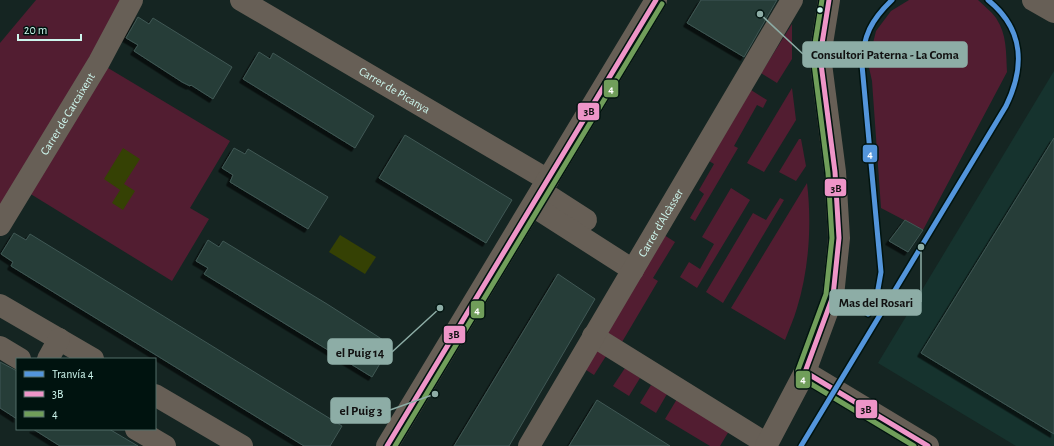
<svg xmlns="http://www.w3.org/2000/svg" width="1054" height="446" viewBox="0 0 1054 446" font-family="'Alegreya Sans',sans-serif">
	<defs>
		<filter id="shadow"><feDropShadow dx="-3.5" dy="3.5" stdDeviation="0" flood-color="#0009"/></filter>
	</defs>
	<rect width="100%" height="100%" fill="#152522"/>
	<path fill="#16332e" d="M1054 71V446H1016L878 363Z"/>
	<g fill="#521d31">
		<path d="M36 0H128L0 232V43Z"/>
		<path d="M909 0H978C984 6 991 11 996 18 1007 34 1006 53 1007 72L923 230 881 208 872 81 868 63 876 31 891 11Z"/>
		<path d="M792 24V59L777 83 761 73Z"/>
		<path d="M103 65 230 141 190 208 209 219 172 281 29 193Z"/>
		<path d="M792 88 796 120 764 172 747 163Z"/>
		<path d="M751 90 767 100 763 108 757 105 734 146 738 148 695 221 690 218 704 194 699 190 714 164 709 161Z"/>
		<path d="M799 139H801L806 166 796 181 779 172Z"/>
		<path d="M807 183C812 224 809 269 797 308 794 319 789 329 785 340L731 308Z"/>
		<path d="M731 188 750 200 697 288 680 277 689 262 700 269 714 244 702 237Z"/>
		<path d="M780 198 784 200 723 303 706 292 753 213 766 220Z"/>
		<path d="M664 235 675 242 653 278 658 281 622 342 606 332Z"/>
		<path d="M596 349 606 356 594 375 583 368Z"/>
		<path d="M625 368 640 378 629 396 613 386Z"/>
		<path d="M651 385 667 394 656 413 640 403Z"/>
		<path d="M677 399 729 431 720 446H710L665 419Z"/>
	</g>
	<g fill="#354104">
		<path d="M123 148 140 159 124 184 135 191 123 210 112 203 120 190 104 179Z"/>
		<path d="M340 235 376 257 365 274 329 252Z"/>
	</g>
	<g fill="#263c38" stroke="#405854" filter="url(#shadow)">
		<path d="M701 0H777L744 57 687 23Z"/>
		<path d="M138 17 149 24 153 18 232 67 213 99 191 85 190 86 182 82 134 51 138 45 126 38Z"/>
		<path d="M259 52 270 59 273 53 374 116 355 148 243 79Z"/>
		<path d="M405 135 512 200 486 243 379 178Z"/>
		<path d="M1054 138V434L921 353Z"/>
		<path d="M234 148 245 154 248 149 328 197 308 229 230 182 233 175 222 168Z"/>
		<path d="M905 220 923 230 908 252 889 241Z"/>
		<path d="M14 233 26 240 30 234 342 426 330 446H304L11 266 13 262 1 254Z"/>
		<path d="M208 240 219 247 223 241 327 304 391 345 372 377 204 274 208 268 196 261Z"/>
		<path d="M558 274 595 299 509 446H454Z"/>
		<path d="M0 362 17 371V419L0 408Z"/>
		<path d="M597 400 670 446H569Z"/>
		<path d="M33 429H109L138 446H60Z"/>
	</g>
	<g fill="none" stroke-linecap="round" stroke-linejoin="round">
		<g stroke="#675f56" stroke-width="22">
			<path id="s1" d="M241 0 548 180"/>
			<path d="M1033 0 1054 12"/>
			<path d="M541 191 586 220"/>
			<path d="M533 206 633 270"/>
			<path id="s2" d="M0 225 99 62 132 0"/>
			<path d="M0 305 93 359"/>
			<path d="M593 336 767 444"/>
			<path d="M0 347 20 359"/>
			<path d="M48 359 59 339"/>
			<path d="M805 372 928 446"/>
			<path d="M155 395 242 446"/>
			<path d="M136 429 165 446"/>
			<path d="M387 446 656 0"/>
			<path id="s3" d="M529 446 792 0"/>
			<path d="M766 446 805 372 833 296 839 238 835 172 820 56 829 0"/>
		</g>
		<defs>
			<g id="bus-1">
				<path d="M805 372 833 296 839 238 835 172 820 56 829 0"/>
				<path d="M805 372 928 446"/>
				<path d="M387 446 656 0"/>
			</g>
			<g id="bus-2">
				<path d="M822 0 813 56 828 173 832 238 826 294 798 370V374L801 378 914 446"/>
				<path d="M395 446 662 4"/>
			</g>
		</defs>
		<use href="#bus-1" stroke="#00130f" stroke-width="8"/>
		<use href="#bus-2" stroke="#00130f" stroke-width="8"/>
		<use href="#bus-1" stroke="#ee95c8" stroke-width="5"/>
		<use href="#bus-2" stroke="#709e5a" stroke-width="5"/>
		<defs>
			<g id="tram-1">
				<path d="M868 314 877 295 881 272 862 65C863 36 871 20 892 0"/>
				<path d="M801 446 1006 106C1025 67 1024 29 988 0"/>
			</g>
		</defs>
		<use href="#tram-1" stroke="#00130f" stroke-width="8"/>
		<use href="#tram-1" stroke="#5395db" stroke-width="5"/>
	</g>
	<circle fill="#cdf6ed" stroke="#00130f" stroke-width="1.5" cx="820" cy="10" r="3.5"/>
	<g text-anchor="middle" stroke-width="4" stroke-linejoin="round" paint-order="stroke">
		<g font-size="12" fill="#cdf6ed" stroke="#00130f">
			<text dy="4" stroke="none"><textPath href="#s1" startOffset="178">Carrer de Picanya</textPath></text>
			<text dy="4" stroke="none"><textPath href="#s2" startOffset="130">Carrer de Carcaixent</textPath></text>
			<text dy="4" stroke="none"><textPath href="#s3" startOffset="259">Carrer d'Alcàsser</textPath></text>
		</g>
	</g>
	<path fill="none" stroke="#8dada6" stroke-width="1.5" d="M760 14L803 54M921 247L921 302M440 308L392 352M435 394L390 410"/>
	<g fill="#8dada6" stroke="#00130f" stroke-width="1.5">
		<circle cx="760" cy="14" r="4"/>
		<circle cx="921" cy="247" r="4"/>
		<circle cx="440" cy="308" r="4"/>
		<circle cx="435" cy="394" r="4"/>
	</g>
	<g fill="#8dada6" stroke="#8dada6" stroke-width="1.5">
		<rect x="803" y="42" width="164" height="25" rx="4"/>
		<rect x="830" y="290" width="91" height="25" rx="4"/>
		<rect x="328" y="339" width="64" height="25" rx="4"/>
		<rect x="331" y="398" width="59" height="25" rx="4"/>
	</g>
	<g font-size="13" text-anchor="middle" font-weight="bold" fill="#111">
		<text x="885" y="59">Consultori Paterna - La Coma</text>
		<text x="876" y="307">Mas del Rosari</text>
		<text x="360" y="357">el Puig 14</text>
		<text x="361" y="415">el Puig 3</text>
	</g>
	<g stroke="#00130f" stroke-width="1.5">
		<rect x="603" y="79" width="16" height="19" rx="4" fill="#709e5a"/>
		<rect x="577" y="102" width="23" height="19" rx="4" fill="#ee95c8"/>
		<rect x="862" y="144" width="16" height="19" rx="4" fill="#5395db"/>
		<rect x="824" y="178" width="23" height="19" rx="4" fill="#ee95c8"/>
		<rect x="470" y="300" width="15" height="19" rx="4" fill="#709e5a"/>
		<rect x="443" y="325" width="23" height="19" rx="4" fill="#ee95c8"/>
		<rect x="795" y="370" width="16" height="19" rx="4" fill="#709e5a"/>
		<rect x="855" y="399" width="23" height="20" rx="4" fill="#ee95c8"/>
	</g>
	<g font-size="11" text-anchor="middle" font-weight="bold" fill="#fff">
		<text x="611" y="93">4</text>
		<text x="870" y="158">4</text>
		<text x="477" y="314">4</text>
		<text x="803" y="383">4</text>
	</g>
	<g font-size="11" text-anchor="middle" font-weight="bold" fill="#111">
		<text x="589" y="115">3B</text>
		<text x="836" y="192">3B</text>
		<text x="454" y="338">3B</text>
		<text x="866" y="413">3B</text>
	</g>
	<rect x="16" y="358" width="140" height="72" fill="#00130f" stroke="#526e68"/>
	<rect x="24" y="371" width="20" height="6" fill="#5395db" stroke="#526e68"/>
	<text x="52" y="378" font-size="12" fill="#cdf6ed">Tranvía 4</text>
	<rect x="24" y="391" width="20" height="6" fill="#ee95c8" stroke="#526e68"/>
	<text x="52" y="398" font-size="12" fill="#cdf6ed">3B</text>
	<rect x="24" y="411" width="20" height="6" fill="#709e5a" stroke="#526e68"/>
	<text x="52" y="418" font-size="12" fill="#cdf6ed">4</text>
	<path d="M18 34v6h63v-6" fill="none" stroke="#cdf6ed" stroke-width="2"/>
	<text x="24" y="34" font-size="12" fill="#cdf6ed" stroke="#00130f" stroke-width="3" paint-order="stroke">20 m</text>
</svg>
